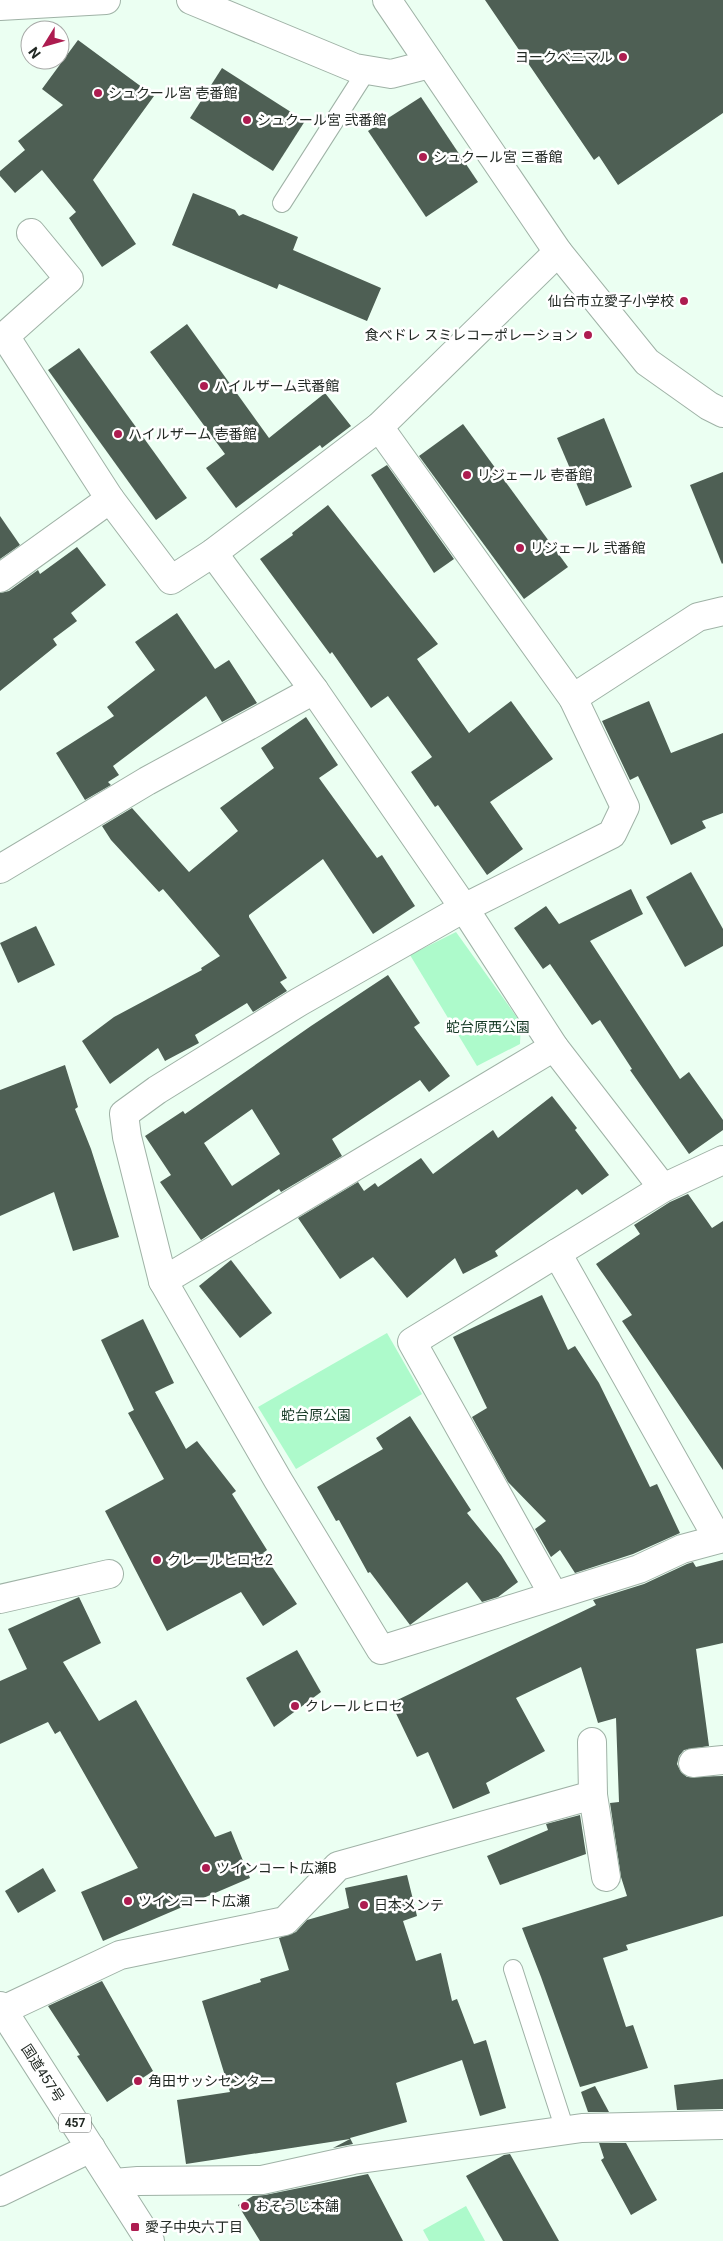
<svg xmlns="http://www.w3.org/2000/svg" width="723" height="2241" viewBox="0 0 723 2241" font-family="Roboto,'Noto Sans JP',sans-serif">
	<rect width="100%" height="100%" fill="#ebfff2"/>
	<g fill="#adfacb">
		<path d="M456 932 521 1023 520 1044 477 1066 410 955Z"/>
		<path d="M387 1333 422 1394 296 1469 258 1407Z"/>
		<path d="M466 2206 485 2241H429L423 2230Z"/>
	</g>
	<g fill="#4e5f54" fill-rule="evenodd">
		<path d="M485 0H723V113L618 185 599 156 594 160Z"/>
		<path d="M78 40 154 96 93 180 136 244 102 267 69 218 76 212 42 170 15 193 0 176V171L25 150 18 141 63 105 42 89Z"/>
		<path d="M222 68 305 121 273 171 190 118Z"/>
		<path d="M421 97 478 182 426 217 368 131Z"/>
		<path d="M193 193 235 210 239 216 243 214 298 237 293 250 381 288 367 321 279 284 277 289 172 245Z"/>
		<path d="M187 324 269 438 325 393 351 426 322 448 320 445 236 508 206 468 225 454 150 352Z"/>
		<path d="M79 348 187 498 156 520 48 370Z"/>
		<path d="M604 418 632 487 586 506 557 438Z"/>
		<path d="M463 424 568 567 524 599 419 456Z"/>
		<path d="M387 465 454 559 434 573 371 475Z"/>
		<path d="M723 472V563L722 564 690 485Z"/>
		<path d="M328 505 438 644 417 659 469 733 511 701 553 759 490 802 523 849 487 875 438 805 435 807 411 772 432 757 388 696 371 708 332 652 330 654 260 559 293 535 292 533Z"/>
		<path d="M0 516 20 545 0 559Z"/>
		<path d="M77 547 106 585 71 613 77 621 53 639 57 645 0 691V593L9 591 38 570 40 574Z"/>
		<path d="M177 613 215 669 229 660 257 703 222 722 206 696 113 766 119 775 108 782 111 785 85 800 56 753 114 716 107 707 155 670 135 642Z"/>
		<path d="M649 701 671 753 723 733V813L702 821 706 828 671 845 638 776 630 780 602 721Z"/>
		<path d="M306 717 338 765 319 778 377 858 382 855 415 906 373 934 323 859 249 915V917L287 978 280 982 287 991 253 1012 247 1003 195 1035 199 1043 165 1061 158 1048 110 1084 82 1041 114 1017 202 970 201 968 220 956 163 889 159 892 111 840 102 826 132 808 189 872 238 831 220 808 274 768 261 748Z"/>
		<path d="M691 872 723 929V946L685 967 646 897Z"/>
		<path d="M631 889 643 914 590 941 680 1079 689 1072 723 1120V1130L689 1154 630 1070 632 1069 600 1020 592 1025 550 964 543 969 514 928 546 906 559 924Z"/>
		<path d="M36 926 55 965 18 983 0 943Z"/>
		<path d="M388 975 420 1023 414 1027 450 1076 429 1092 420 1080 332 1139 342 1156 281 1192 279 1189 201 1240 160 1182 171 1175 145 1136 183 1111 185 1114 311 1026ZM252 1109 280 1154 232 1186 204 1143Z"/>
		<path d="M65 1065 78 1107 75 1109 91 1149 119 1237 73 1251 54 1192 0 1216V1090Z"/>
		<path d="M552 1096 577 1128 575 1130 609 1175 582 1195 577 1189 495 1251 498 1256 463 1274 455 1258 407 1298 373 1257 340 1279 298 1218 358 1182 364 1191 375 1183 378 1187 421 1158 433 1174 493 1130 498 1138Z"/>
		<path d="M688 1194 712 1228 723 1221V1470L622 1321 632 1315 596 1264 640 1234 634 1225 670 1202Z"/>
		<path d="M231 1260 272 1313 240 1338 199 1286Z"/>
		<path d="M542 1295 568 1350 575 1346 599 1383 650 1487 657 1484 680 1533 633 1554 575 1573 560 1550 551 1557 535 1529 546 1521 508 1482 472 1417 487 1408 453 1337Z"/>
		<path d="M143 1319 174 1383 155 1392 186 1449 197 1441 236 1491 232 1494 267 1550 263 1553 297 1604 263 1626 241 1592 167 1631 105 1511 164 1479 128 1413 134 1410 101 1340Z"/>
		<path d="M410 1416 471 1510 467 1513 501 1555 518 1582 498 1597 482 1602 467 1582 410 1625 370 1572 368 1573 339 1520 336 1521 317 1487 383 1449 376 1438Z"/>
		<path d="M723 1560V1643L696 1649 709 1746 684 1750 679 1756 677 1764 681 1772 687 1777 723 1776V1916L626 1945 628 1950 603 1958 626 2027 633 2025 648 2068 580 2087 541 1977 522 1928 627 1896 621 1877 610 1803 619 1802 616 1718 598 1723 581 1667 516 1698 545 1751 486 1783 490 1793 453 1809 428 1752 417 1757 391 1703 596 1605 593 1600 644 1584 687 1564 693 1562 696 1567Z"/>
		<path d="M79 1597 101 1643 63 1662 99 1721 136 1700 215 1837 231 1831 250 1878 103 1941 81 1892 138 1868 60 1731 55 1734 48 1722 0 1744V1681L27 1669 8 1629Z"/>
		<path d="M297 1650 321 1692 274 1727 246 1678Z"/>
		<path d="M580 1815 586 1854 500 1885 487 1856 548 1830 546 1824Z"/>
		<path d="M43 1868 56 1891 18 1913 5 1891Z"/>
		<path d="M407 1875 417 1916 403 1921 416 1961 441 1953 452 2001 457 1999 474 2044 486 2040 506 2108 480 2116 462 2060 396 2083 407 2122 350 2138 353 2144 333 2148 350 2139 186 2164 177 2100 230 2092 202 2001 261 1982 260 1979 289 1970 279 1938 296 1932 307 1920 349 1908 345 1888Z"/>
		<path d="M102 1981 153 2071 107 2102 77 2056 80 2055 48 2006Z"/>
		<path d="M723 2079V2109L677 2110 674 2085Z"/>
		<path d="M595 2086 609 2112H588L581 2092Z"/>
		<path d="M599 2143H626L657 2200 631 2215 601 2160 604 2158Z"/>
		<path d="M510 2154 559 2241H503L466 2176 504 2155Z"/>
		<path d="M368 2174 403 2241H260L238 2205 253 2196 265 2195Z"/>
	</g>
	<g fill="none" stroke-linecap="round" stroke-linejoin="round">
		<defs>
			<g id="service">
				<path d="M282 203 367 70"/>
				<path d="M513 1969 565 2130"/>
			</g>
			<g id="minor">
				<path d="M191 0 355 68 391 74 430 64"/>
				<path d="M0 6 106 0"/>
				<path d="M31 233 69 279 5 336 110 499 171 580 213 553 379 427 558 252"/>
				<path d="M379 427 573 698 625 807 612 834 464 908 299 1002 157 1090 124 1114 127 1137 163 1281 278 1480 381 1650 639 1569 682 1549 723 1538"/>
				<path d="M213 553 314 690 464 908 554 1047 663 1188"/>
				<path d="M0 578 110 499"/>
				<path d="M573 698 698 617 723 611"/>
				<path d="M0 869 147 781 314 690"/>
				<path d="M557 1253 718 1539"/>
				<path d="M163 1281 554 1047"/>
				<path d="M553 1594 412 1342 663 1188 723 1160"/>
				<path d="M0 1599 109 1574"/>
				<path d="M592 1742 593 1795"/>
				<path d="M693 1763 723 1760"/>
				<path d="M3 2010 120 1955 285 1921 338 1866 593 1795 606 1877"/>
				<path d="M114 2183 138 2181 262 2180 353 2160 582 2128 723 2125"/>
				<path d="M0 2192 91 2148"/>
			</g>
			<path id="tertiary" d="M387 0 558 252 647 362 709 406 723 413"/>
			<path id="trunk" d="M0 2006 150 2241"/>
		</defs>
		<use href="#service" stroke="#9fb2a6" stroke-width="20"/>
		<use href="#minor" stroke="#9fb2a6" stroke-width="30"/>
		<use href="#tertiary" stroke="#9fb2a6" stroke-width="30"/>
		<use href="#trunk" stroke="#9fb2a6" stroke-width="30"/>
		<use href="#service" stroke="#fff" stroke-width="18"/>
		<use href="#minor" stroke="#fff" stroke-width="28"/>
		<use href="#tertiary" stroke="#fff" stroke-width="28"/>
		<use href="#trunk" stroke="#fff" stroke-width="28"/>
	</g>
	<g fill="#ad1c50" stroke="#fff" stroke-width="2">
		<circle cx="623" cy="57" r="5"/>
		<circle cx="98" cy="93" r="5"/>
		<circle cx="247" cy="120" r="5"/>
		<circle cx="423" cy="157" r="5"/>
		<circle cx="684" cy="301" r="5"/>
		<circle cx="588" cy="335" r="5"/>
		<circle cx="204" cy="386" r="5"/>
		<circle cx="118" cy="434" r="5"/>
		<circle cx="467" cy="475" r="5"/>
		<circle cx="520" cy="548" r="5"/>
		<circle cx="157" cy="1560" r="5"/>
		<circle cx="295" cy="1706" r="5"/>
		<circle cx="206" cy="1868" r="5"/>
		<circle cx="128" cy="1901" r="5"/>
		<circle cx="364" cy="1905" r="5"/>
		<circle cx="138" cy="2081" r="5"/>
		<circle cx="245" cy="2206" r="5"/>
		<rect x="130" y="2222" width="10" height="10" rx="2.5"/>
	</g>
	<g text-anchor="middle" stroke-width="5" stroke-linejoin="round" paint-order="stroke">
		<rect fill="#fff" stroke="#646966" stroke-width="1" x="59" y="2113.5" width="32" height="19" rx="4"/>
		<g font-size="12" font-weight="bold" fill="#222924">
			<text x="75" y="2127">457</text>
		</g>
		<g font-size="14" fill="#222924" stroke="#fff" text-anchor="start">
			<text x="613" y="62" text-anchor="end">ヨークベニマル</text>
			<text x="108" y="98">シュクール宮 壱番館</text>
			<text x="257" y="125">シュクール宮 弐番館</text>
			<text x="433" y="162">シュクール宮 三番館</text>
			<text x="674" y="306" text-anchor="end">仙台市立愛子小学校</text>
			<text x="578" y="340" text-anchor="end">食べドレ スミレコーポレーション</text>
			<text x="214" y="391">ハイルザーム弐番館</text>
			<text x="128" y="439">ハイルザーム 壱番館</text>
			<text x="477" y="480">リジェール 壱番館</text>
			<text x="530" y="553">リジェール 弐番館</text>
			<text x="167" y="1565">クレールヒロセ2</text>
			<text x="305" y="1711">クレールヒロセ</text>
			<text x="216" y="1873">ツインコート広瀬B</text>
			<text x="138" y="1906">ツインコート広瀬</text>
			<text x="374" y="1910">日本メンテ</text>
			<text x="148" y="2086">角田サッシセンター</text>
			<text x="255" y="2211">おそうじ本舗</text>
			<text x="145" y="2232">愛子中央六丁目</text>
		</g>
		<g font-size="14" fill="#153925" stroke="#fff">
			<text x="488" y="1032">蛇台原西公園</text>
			<text x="316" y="1420">蛇台原公園</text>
		</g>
		<g font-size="14" fill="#222924" stroke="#fff">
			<text transform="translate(43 2073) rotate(57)" y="5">国道457号</text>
		</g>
	</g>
	<g transform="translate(45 45) rotate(233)"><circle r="24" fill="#ffffff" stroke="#a7a9a7"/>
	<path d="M0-4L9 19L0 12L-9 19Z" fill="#ad1c50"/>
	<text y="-8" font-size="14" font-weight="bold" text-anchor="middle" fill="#222924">N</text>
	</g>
</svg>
